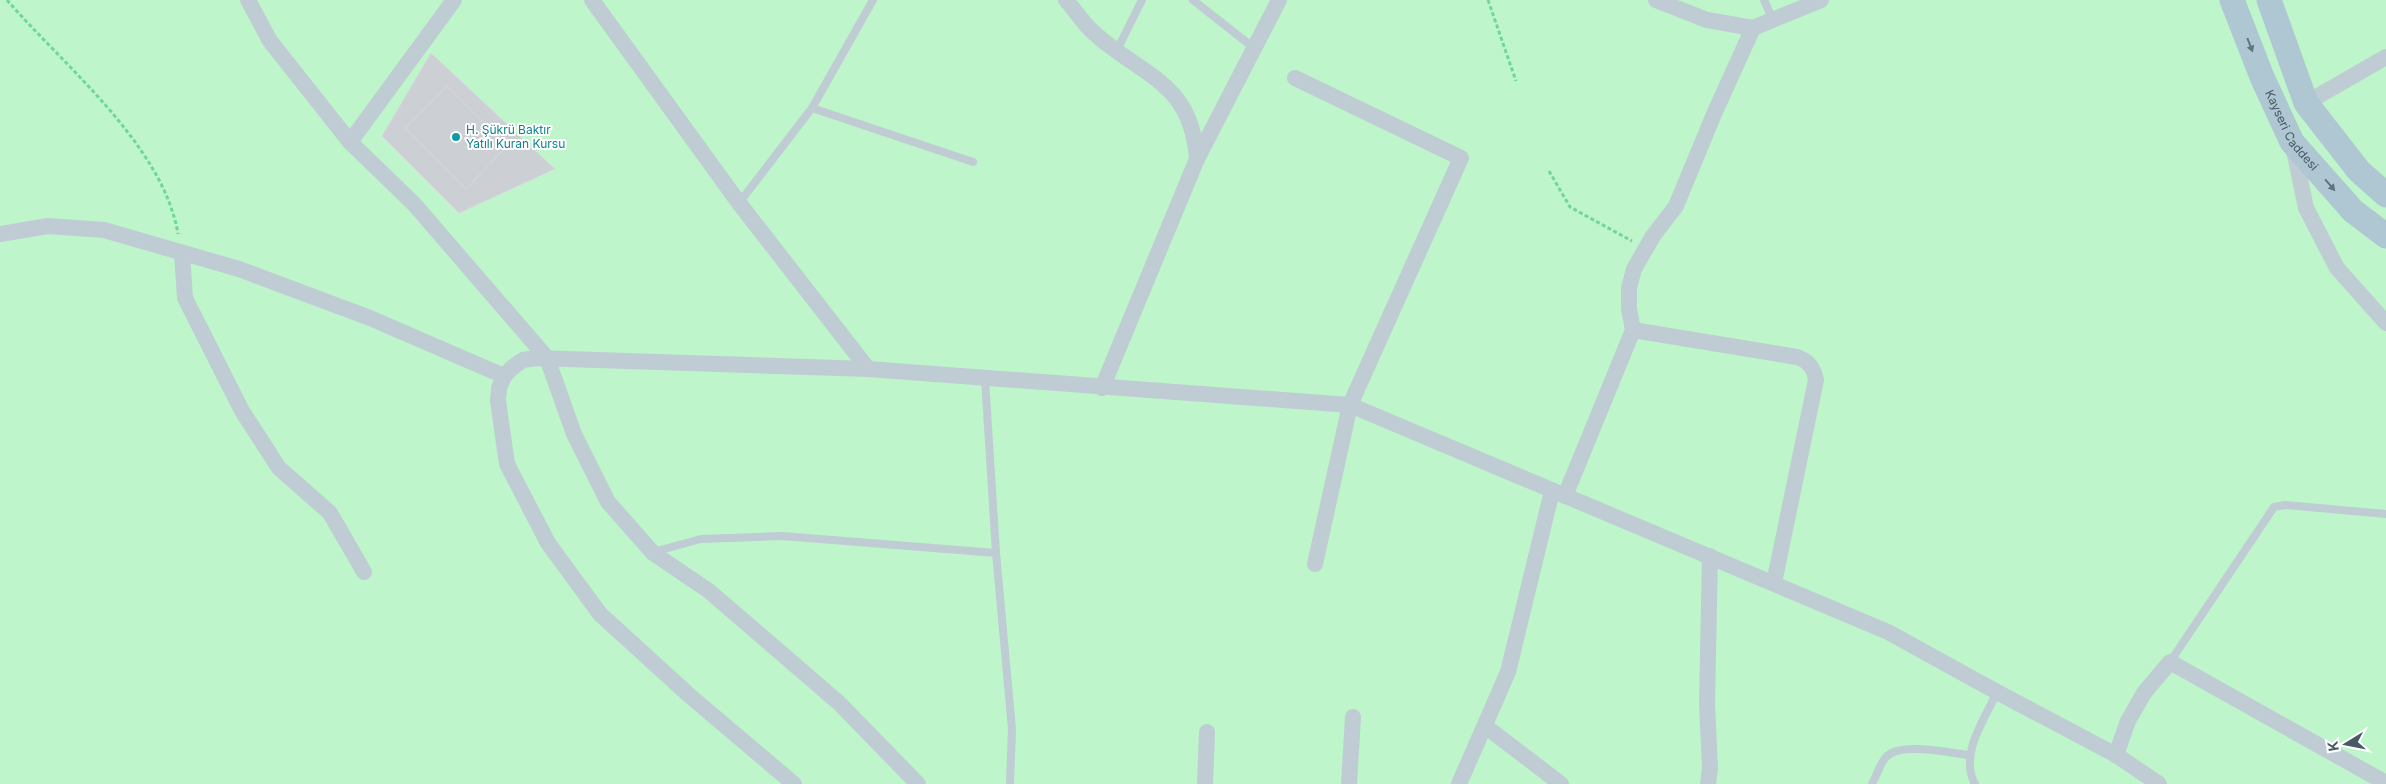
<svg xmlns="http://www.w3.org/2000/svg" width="2386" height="784" viewBox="0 0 2386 784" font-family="Inter,sans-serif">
	<rect width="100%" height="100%" fill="#f4f2f2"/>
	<rect fill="#bef5cb" x="0" y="0" width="2386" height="784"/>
	<g fill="#ccd0d5" stroke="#d5d9de" fill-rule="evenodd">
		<path d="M431 53 555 169 459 213 382 136ZM447 86 507 146 466 189 405 128Z"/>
		<path d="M447 86 507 146 466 189 405 128Z"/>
	</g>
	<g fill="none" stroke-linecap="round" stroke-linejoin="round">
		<g stroke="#71d796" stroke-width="3" stroke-dasharray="4 2.5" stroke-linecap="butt">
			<path d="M7 0C64 66 163 145 178 234"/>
			<path d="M1488 0 1516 81"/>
			<path d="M1549 171 1570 207 1632 241"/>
		</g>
		<g stroke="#bfccd3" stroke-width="8">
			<path d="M1193 0 1254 48"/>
			<path d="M1764 0 1773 20"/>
			<path d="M1117 50 1142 0"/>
			<path d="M812 108 973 162"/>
			<path d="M739 203 812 108 873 0"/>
			<path d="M985 379 996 553 1012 729 1010 784"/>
			<path d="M653 552 701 539 782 536 996 553"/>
			<path d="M2170 662 2274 507 2285 505 2386 514"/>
			<path d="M1872 784C1877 775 1880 763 1887 756 1902 742 1949 753 1969 755"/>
			<path d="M1975 784C1959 754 1984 721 1997 692"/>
		</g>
		<g stroke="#bfccd3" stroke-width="16">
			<path d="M248 0 270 41 350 142 414 204 547 358 574 434 608 502 653 553 709 591 839 703 918 784"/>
			<path d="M592 0 739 203 868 369"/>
			<path d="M1066 0C1075 10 1083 23 1093 32 1143 78 1191 80 1197 159L1102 388"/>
			<path d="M1656 0 1707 20 1753 28"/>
			<path d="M1295 78 1461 158 1350 405 1315 564"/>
			<path d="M2306 103 2386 57"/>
			<path d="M350 142 454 0"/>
			<path d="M2293 146 2306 208 2337 268 2386 323"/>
			<path d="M1197 159 1279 0"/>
			<path d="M0 234 48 226 104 230 239 269 370 318 504 376"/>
			<path d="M182 253 185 298 242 411 279 468 330 513 364 572"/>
			<path d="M1633 330 1797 357C1809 361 1814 368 1816 380L1774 583"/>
			<path d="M1565 496 1633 330 1629 309V288L1634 269 1653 236 1676 206 1714 114 1753 28 1821 0"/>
			<path d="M1485 726 1561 784"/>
			<path d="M2116 755 2128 721 2144 693 2170 662 2386 783"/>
			<path d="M794 784 690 696 600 614 548 543 507 464 498 401 499 388 504 376 513 367 523 360 536 358 868 369 1350 405 1888 632 1997 692 2116 755 2159 784"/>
			<path d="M1205 784 1207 732"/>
			<path d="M1349 784 1353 717"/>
			<path d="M1459 784 1508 672 1552 491"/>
			<path d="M1708 784 1710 768 1707 704 1710 556"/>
		</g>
		<g stroke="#afc6d3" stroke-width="25">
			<path id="s1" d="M2232 0 2262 77 2292 142 2353 211 2386 236"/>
			<path d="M2269 0 2306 103 2359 171 2386 195"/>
		</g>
	</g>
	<defs><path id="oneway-solid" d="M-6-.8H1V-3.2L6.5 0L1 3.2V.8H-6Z" transform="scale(1.25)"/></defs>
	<g fill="#61747e">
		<use href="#oneway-solid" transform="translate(2250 45) rotate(69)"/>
		<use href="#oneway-solid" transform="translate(2330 185) rotate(49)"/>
	</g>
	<circle fill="#0f9aa8" stroke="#fff" stroke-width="2" cx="456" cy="137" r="5"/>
	<g text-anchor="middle" stroke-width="4" stroke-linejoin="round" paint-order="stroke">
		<g font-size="12" fill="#475962" stroke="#fff">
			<text dy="4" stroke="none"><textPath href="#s1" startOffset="144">Kayseri Caddesi</textPath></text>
		</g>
		<g font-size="12" fill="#0d838f" stroke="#fff" text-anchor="start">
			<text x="466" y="134">H. Şükrü Baktır<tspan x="466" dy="14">Yatılı Kuran Kursu</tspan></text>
		</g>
	</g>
	<g transform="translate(2346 744) rotate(260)" stroke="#ffffff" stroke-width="4" paint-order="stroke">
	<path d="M0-4L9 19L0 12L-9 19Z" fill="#475962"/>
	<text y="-8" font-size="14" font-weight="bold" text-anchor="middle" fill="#475962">K</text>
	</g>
</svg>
